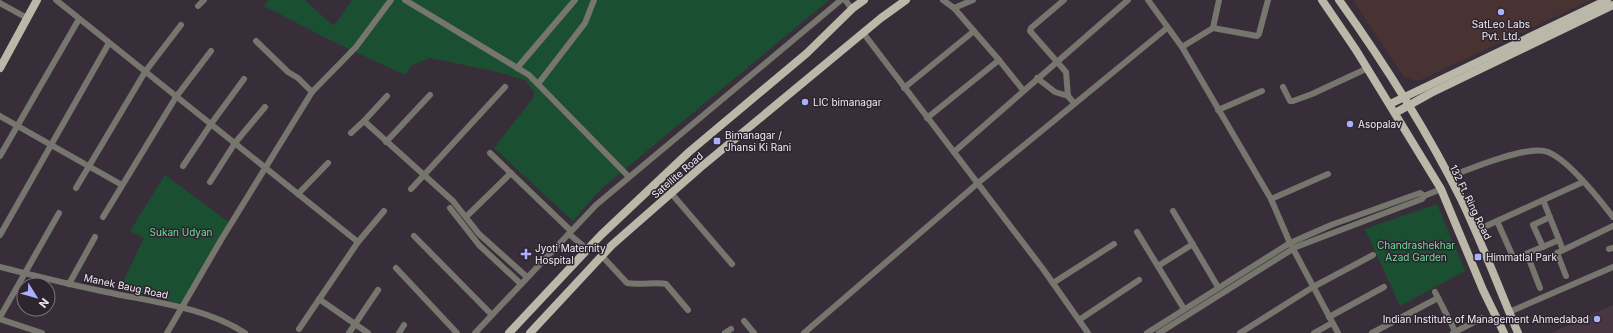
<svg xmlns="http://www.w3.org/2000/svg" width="1613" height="333" viewBox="0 0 1613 333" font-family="Inter,sans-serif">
	<rect width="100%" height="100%" fill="#382e39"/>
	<path fill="#483332" d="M1353 0H1591L1418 81 1404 77Z"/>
	<path fill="#483742" d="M1613 305V333H1551Z"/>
	<g fill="#1b4f32">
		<path d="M269 0H305L332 25 335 24 352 0H829L601 189 573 221 494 148 533 98 534 92 525 80 498 72 430 58 412 65 405 75 334 42 264 6Z"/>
		<path d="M165 175 229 222 182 304 120 288 144 238 130 231Z"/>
		<path d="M1437 204 1465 271 1400 306 1365 229Z"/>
	</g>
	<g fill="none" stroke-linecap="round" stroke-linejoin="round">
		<g stroke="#76756e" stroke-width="6">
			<path d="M56 0 358 242 299 329"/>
			<path d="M405 0 529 75 629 177"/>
			<path d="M845 0 852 9"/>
			<path d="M943 0 954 8 999 60 1023 90"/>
			<path d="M1064 0 1031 28 1030 31 1066 72 1068 96 1074 103"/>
			<path d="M1148 0 1182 47 1271 199 1290 243 1338 333"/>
			<path d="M0 3 27 18"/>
			<path d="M198 6 204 0"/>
			<path d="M954 8 973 0"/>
			<path d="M1213 28 1257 36 1259 34 1268 0"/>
			<path d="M864 34 1043 269 1088 333"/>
			<path d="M256 41 288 72 298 78 312 92"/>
			<path d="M1182 47 1213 28 1219 0"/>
			<path d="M517 68 575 0"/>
			<path d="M1037 78 1055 92 1068 96"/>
			<path d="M538 84 585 23 594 0"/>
			<path d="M1283 87 1290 101H1293L1312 94 1368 68"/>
			<path d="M904 88 974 31"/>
			<path d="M387 96 364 121 424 175 505 87"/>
			<path d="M1218 110 1262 91"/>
			<path d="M0 116 122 185"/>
			<path d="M927 118 999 60"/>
			<path d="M351 133 364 121"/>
			<path d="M386 142 430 95"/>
			<path d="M954 152 1128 0"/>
			<path d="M490 153 571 231"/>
			<path d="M0 156 79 19"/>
			<path d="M183 166 211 124 244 79"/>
			<path d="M1449 177C1469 169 1529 144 1548 152 1568 160 1600 200 1613 217"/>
			<path d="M210 182 235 143 265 107"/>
			<path d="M76 188 145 72 181 25"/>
			<path d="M411 189 424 175 453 201 479 234 527 277"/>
			<path d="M671 193 732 264"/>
			<path d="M298 194 328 163"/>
			<path d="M1271 199 1328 174"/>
			<path d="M1543 200 1563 250"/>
			<path d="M450 208 479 245 521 284"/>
			<path d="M1173 211 1218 287"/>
			<path d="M469 214 511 173"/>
			<path d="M103 217 176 97 211 51"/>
			<path d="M1497 221 1514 259 1559 240"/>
			<path d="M1475 231 1583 182"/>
			<path d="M1137 232 1184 309"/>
			<path d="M569 234 587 249"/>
			<path d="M0 235 109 43"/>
			<path d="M414 236 492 315"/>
			<path d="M358 242 384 211"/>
			<path d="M1543 247 1533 225 1550 217"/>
			<path d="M1609 249 1613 248"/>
			<path d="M1527 254 1540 288"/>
			<path d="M602 256 627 283C639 285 659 282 666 284L688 310"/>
			<path d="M1158 266 1193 244"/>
			<path d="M0 267C35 276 71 285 106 292 153 302 204 307 245 333"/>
			<path d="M396 268 457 333"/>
			<path d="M1566 276 1557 253 1613 226"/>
			<path d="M1053 283 1114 244"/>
			<path d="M69 284 95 237"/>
			<path d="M1435 292 1455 331"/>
			<path d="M319 299 368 333"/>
			<path d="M1509 312 1613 267"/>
			<path d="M0 317 59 213"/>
			<path d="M1329 317 1384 287"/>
			<path d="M0 319 42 333"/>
			<path d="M1079 320 1139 280"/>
			<path d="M744 321 754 333"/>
			<path d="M167 333 221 240 312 92 356 47 391 0"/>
			<path d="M349 333 378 290"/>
			<path d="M399 333 404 325"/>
			<path d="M475 333 596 205 841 0"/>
			<path d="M725 333 731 329"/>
			<path d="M804 333 978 183 1167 28"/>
			<path d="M1147 333 1290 243 1331 225 1420 193 1424 196"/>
			<path d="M1159 333 1296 247 1422 199 1424 196 1441 189"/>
			<path d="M1240 333 1313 287 1373 255"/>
			<path d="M1314 333 1332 323"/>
			<path d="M1372 333 1438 298"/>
			<path d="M1453 333 1482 318"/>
		</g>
		<g stroke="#bbb8aa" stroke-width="8">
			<path d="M1322 0 1356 50 1441 189 1483 290 1504 333"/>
			<path d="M1339 0C1384 63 1426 129 1461 199 1482 243 1499 288 1518 333"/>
			<path d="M0 68 37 0"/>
			<path d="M1390 104 1607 0"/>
			<path d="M1395 113 1431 93 1613 5"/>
			<path d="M509 333 601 235 689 152 807 53 853 8 864 0"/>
			<path d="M530 333 612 245 701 167 881 18 906 0"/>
		</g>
	</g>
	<g fill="#a9b0fc" stroke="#2e242f" stroke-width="1.5">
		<circle cx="1501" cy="12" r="4"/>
		<circle cx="805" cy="102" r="4"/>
		<circle cx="1350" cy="124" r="4"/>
		<rect x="713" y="137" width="8" height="8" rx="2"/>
		<path d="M524 248h4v4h4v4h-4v4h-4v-4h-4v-4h4z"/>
		<rect x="1474" y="253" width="8" height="8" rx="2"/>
		<circle cx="1597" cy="319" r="4"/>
	</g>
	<g text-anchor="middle" stroke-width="3" stroke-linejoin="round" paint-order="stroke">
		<g font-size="10" fill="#f1ebf2" stroke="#2e242f" text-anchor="start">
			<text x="1501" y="28" text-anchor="middle">SatLeo Labs<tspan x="1501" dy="12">Pvt. Ltd.</tspan></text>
			<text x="813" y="106">LIC bimanagar</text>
			<text x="1358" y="128">Asopalav</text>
			<text x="725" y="139">Bimanagar /<tspan x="725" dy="12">Jhansi Ki Rani</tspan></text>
			<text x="535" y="252">Jyoti Maternity<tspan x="535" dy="12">Hospital</tspan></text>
			<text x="1486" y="261">Himmatlal Park</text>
			<text x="1589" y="323" text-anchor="end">Indian Institute of Management Ahmedabad</text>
		</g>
		<g font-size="10" fill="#f1ebf2" stroke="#2e242f">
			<text transform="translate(677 175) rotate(-41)" y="4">Satellite Road</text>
			<text transform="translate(1471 202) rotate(64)" y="4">132 Ft. Ring Road</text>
			<text transform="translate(126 286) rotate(12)" y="4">Manek Baug Road</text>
		</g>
		<g font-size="10" fill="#6bdf9c" stroke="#2e242f">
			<text x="181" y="236">Sukan Udyan</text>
			<text x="1416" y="249">Chandrashekhar<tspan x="1416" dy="12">Azad Garden</tspan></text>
		</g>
	</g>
	<g transform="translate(36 297) rotate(127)"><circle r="19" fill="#2e242f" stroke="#7c747d"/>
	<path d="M0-3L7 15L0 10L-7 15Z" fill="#a9b0fc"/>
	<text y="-6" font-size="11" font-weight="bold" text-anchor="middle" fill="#f1ebf2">N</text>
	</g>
</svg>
